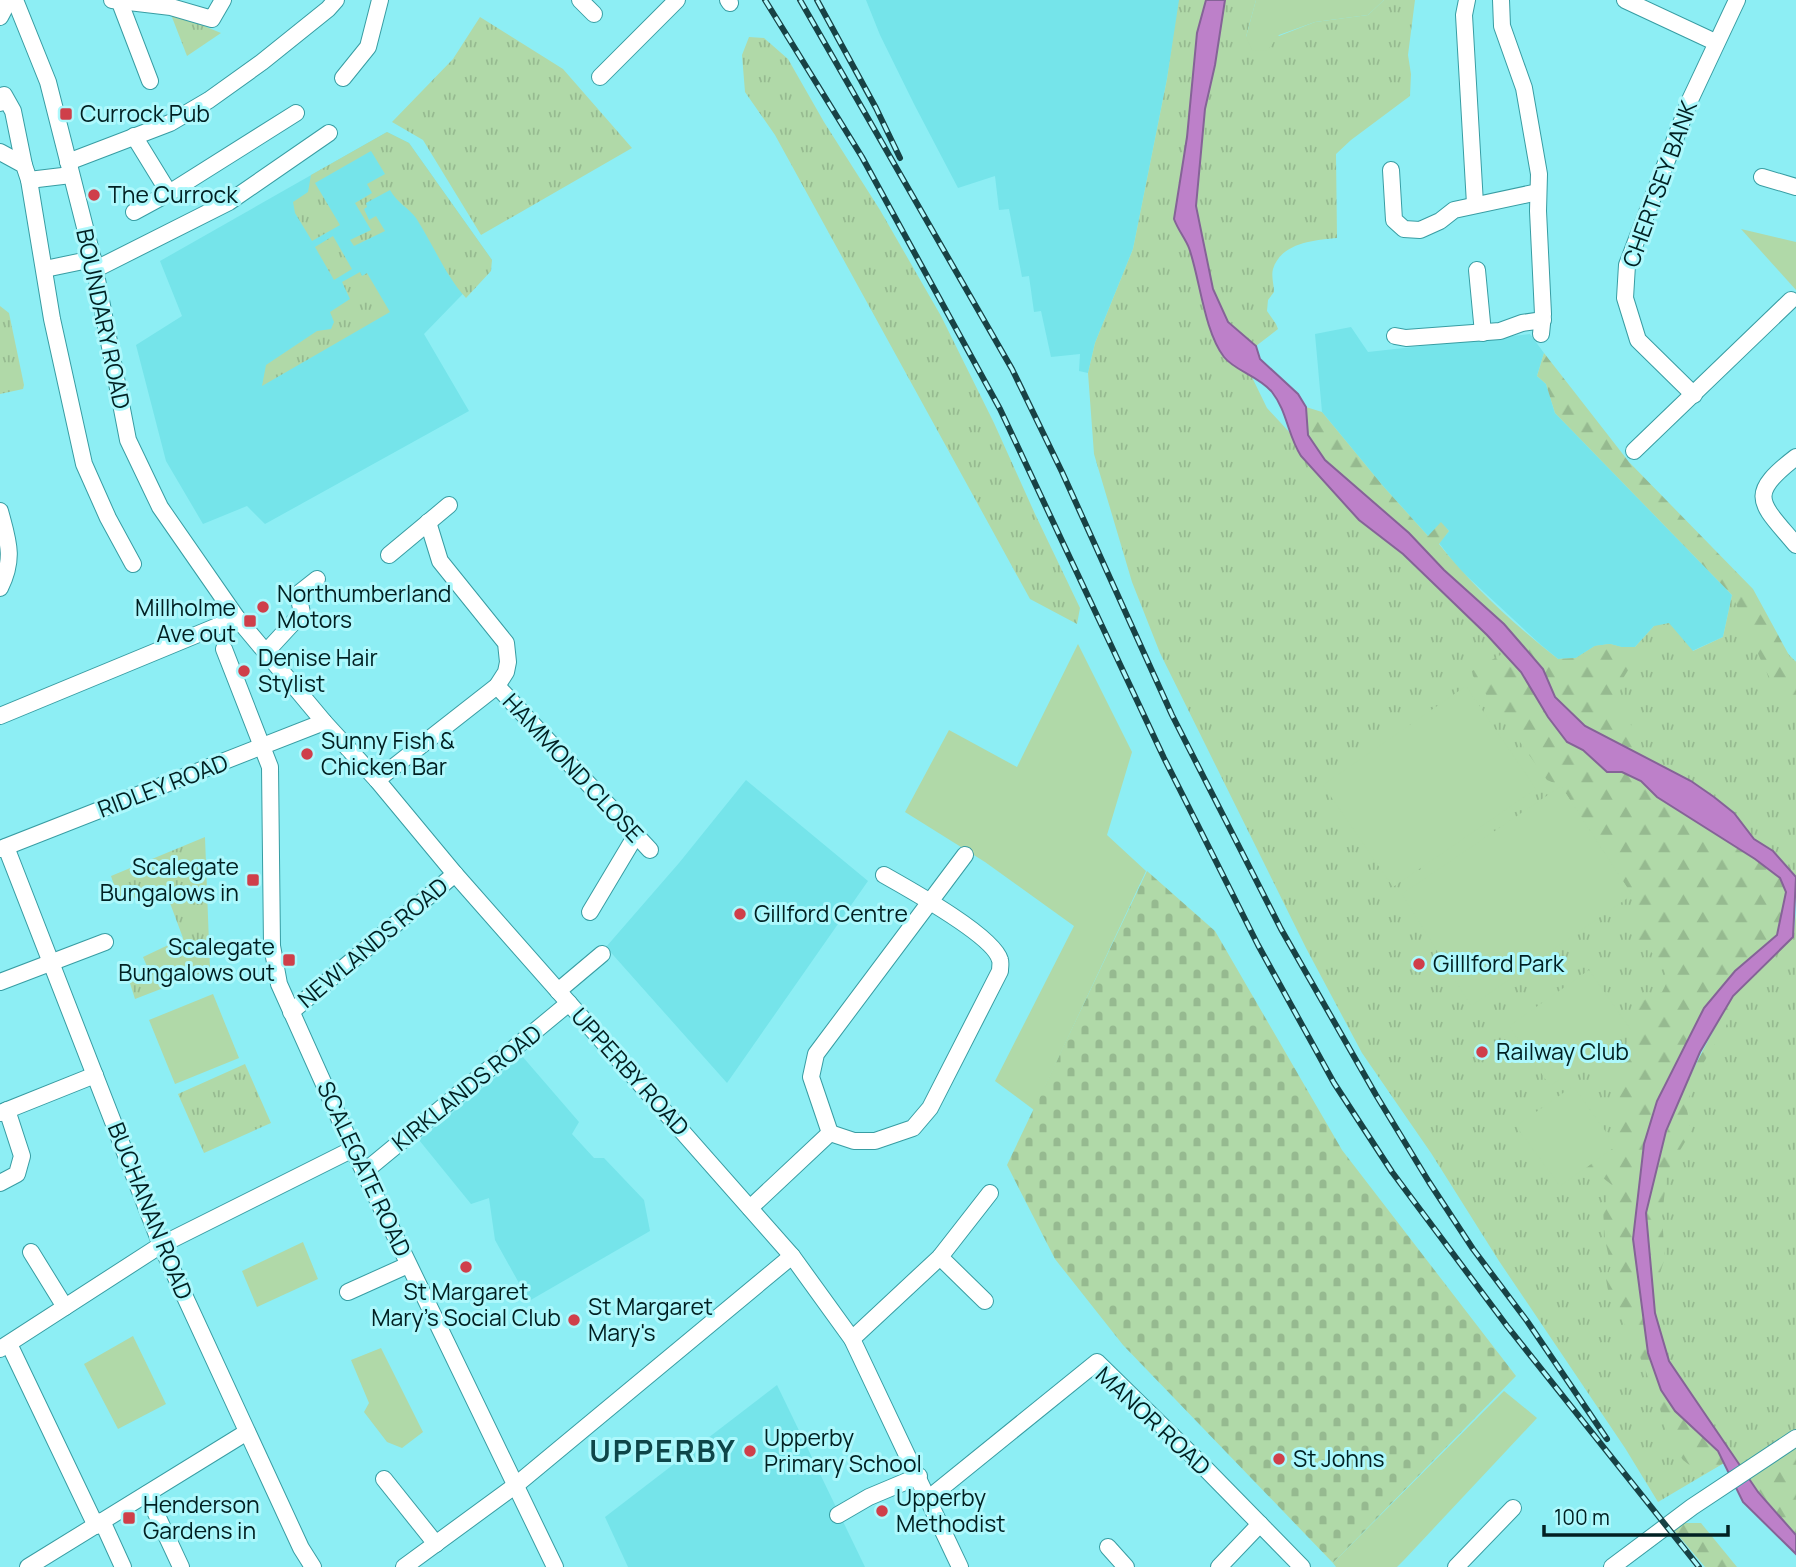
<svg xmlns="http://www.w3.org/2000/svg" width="1796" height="1567" viewBox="0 0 1796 1567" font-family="Manrope,sans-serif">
	<defs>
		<pattern id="grass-tufts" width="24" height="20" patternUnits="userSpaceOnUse" patternTransform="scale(1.75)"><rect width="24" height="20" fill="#b0d9a8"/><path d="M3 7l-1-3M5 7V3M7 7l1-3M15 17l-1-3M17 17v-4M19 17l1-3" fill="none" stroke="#96ba90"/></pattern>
		<pattern id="forest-firs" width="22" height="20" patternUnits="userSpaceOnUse" patternTransform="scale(1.75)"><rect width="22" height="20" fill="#b0d9a8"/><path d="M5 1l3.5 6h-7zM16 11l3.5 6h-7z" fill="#96ba90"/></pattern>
		<pattern id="cemetery-stones" width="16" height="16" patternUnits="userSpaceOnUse" patternTransform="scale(1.75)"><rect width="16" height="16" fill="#b0d9a8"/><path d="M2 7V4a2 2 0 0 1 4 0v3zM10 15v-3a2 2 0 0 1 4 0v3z" fill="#96ba90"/></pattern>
	</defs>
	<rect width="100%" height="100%" fill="#8deef4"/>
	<g fill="#75e4ea">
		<path d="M866 0H1180L1167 79 1133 249 1095 343 1088 373 1079 371 1080 354 1051 357 1041 311 1034 312 1029 276 1022 277 1009 209 999 210 995 176 958 188 914 104 880 35Z"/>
		<path d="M387 132 409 143 492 260 488 268 424 334 469 411 265 524 247 506 203 524 166 461 136 345 182 316 160 261Z"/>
		<path d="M1351 327 1368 352 1530 334 1544 353 1537 376 1546 384 1555 413 1732 595 1723 637 1692 651 1654 626 1635 647H1621L1610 644 1595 646 1576 658 1558 659 1541 645 1458 568 1439 543 1449 531 1441 523 1428 536 1383 486 1322 412 1315 334Z"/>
		<path d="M746 780 868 881 727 1083 606 947 679 863Z"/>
		<path d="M522 1056 579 1122 572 1134 594 1158H604L644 1200 650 1231 529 1301 495 1240 489 1198 471 1204 419 1140Z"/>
		<path d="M777 1385 865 1567H628L605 1517Z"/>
	</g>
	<g fill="url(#grass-tufts)">
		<path d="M1179 0H1209L1175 219 1267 408 1403 555 1487 635 1521 672 1735 971 1657 1101 1648 1353 1724 1463 1658 1502 1625 1448 1499 1261 1431 1153 1362 1053 1306 948 1160 653 1132 582 1094 454 1088 373 1095 343 1133 249 1167 79Z"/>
		<path d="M1225 0H1256L1246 37 1279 36 1315 22 1368 15 1384 0H1415L1408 55 1411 74 1410 96 1351 140 1336 154 1337 238C1314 240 1281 243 1273 269 1271 276 1274 285 1274 292L1268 300 1267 311 1276 324 1278 329 1256 346 1228 322 1213 289 1196 206 1205 109 1215 65Z"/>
		<path d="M170 12 221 33 187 56Z"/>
		<path d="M480 17 563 69 632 148 481 235 423 140 392 122 453 59Z"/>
		<path d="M749 37 764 38 788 59 824 122 880 210 941 316 994 423 1035 514 1080 608 1077 624 1030 599 775 135 745 92 742 55Z"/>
		<path d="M387 132 409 143 492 260 491 271 466 298C445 275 433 244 416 218 408 207 398 204 390 190L366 203 367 207 364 209 369 220 376 216 385 231 354 246 350 240 371 230 355 203 372 193 367 184 385 174 371 151 315 183 340 225 312 241 295 213 293 202 308 192 311 175Z"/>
		<path d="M333 236 352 269 334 280 315 247Z"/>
		<path d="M360 272 362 276 367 273 390 312 262 386 266 365 317 331 331 329 334 322 330 312 350 299 342 282Z"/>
		<path d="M0 306 9 313 24 385 23 389 0 394Z"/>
		<path d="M1732 595 1796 662V877L1773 851 1754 839 1734 812 1714 797 1691 781 1585 726 1558 659 1576 658 1595 646 1610 644 1621 647H1635L1654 626 1669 623 1693 651 1723 637Z"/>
		<path d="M205 837 210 970 135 999 128 977 149 971 143 957 183 938 164 887 120 903 111 876Z"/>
		<path d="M1796 913V1535L1758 1492 1669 1361 1655 1313 1646 1213 1666 1131 1733 996 1793 937Z"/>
		<path d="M245 1064 271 1123 204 1153 178 1094Z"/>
	</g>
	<g fill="url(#forest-firs)">
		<path d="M1544 353 1629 462 1753 589 1790 657 1796 662V711L1782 702 1763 665 1732 595 1555 413 1546 384 1537 376Z"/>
		<path d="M1306 407 1322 412 1383 486 1428 536 1441 522 1449 531 1439 544C1473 587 1515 625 1558 659L1576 658 1595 646 1610 644 1621 647H1635L1637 656 1622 680 1617 711C1631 726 1646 733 1640 755L1585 726 1555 697 1543 669 1504 624 1444 570 1409 533 1325 460 1308 435Z"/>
		<path d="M1504 653 1521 672 1548 717 1567 742 1583 750 1607 772H1622L1641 781 1657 797 1755 859 1780 878 1786 892 1777 935 1735 971 1704 1008 1657 1101 1644 1144 1634 1217 1648 1353 1661 1390 1675 1411 1718 1451 1724 1463 1702 1475 1683 1460 1670 1442 1657 1399 1636 1347 1608 1290 1606 1279 1611 1266 1605 1240 1603 1210 1612 1185 1603 1178 1588 1179 1576 1175 1616 1146 1614 1079 1637 1014 1639 1002 1662 992 1667 982 1664 964 1638 940 1632 895 1561 786 1547 780 1473 676 1472 671Z"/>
		<path d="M1733 996V1014L1704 1062 1686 1104 1691 1132 1667 1172 1662 1217 1665 1258 1652 1297C1651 1271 1643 1236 1647 1211 1659 1133 1694 1063 1733 996Z"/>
		<path d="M1796 1451V1535L1748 1478Z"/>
		<path d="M1680 1523H1701L1737 1567H1705L1672 1528Z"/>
	</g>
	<path fill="url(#cemetery-stones)" d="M1147 871 1215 931 1342 1150 1516 1376 1333 1563 1123 1345 1055 1259 1007 1165Z"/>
	<g fill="#b0d9a8">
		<path d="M1256 0H1384L1368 15 1315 22 1279 35 1267 51 1252 50 1246 37Z"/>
		<path d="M1741 229 1796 242V290Z"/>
		<path d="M1078 644 1132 752 1107 835 1146 871 1034 1110 995 1081 1074 926 985 862 905 812 949 730 1017 767Z"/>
		<path d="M1466 686 1536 789 1393 887 1323 785Z"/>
		<path d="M1561 786 1632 895 1471 1006 1402 894Z"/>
		<path d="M1589 970 1631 1030 1550 1086 1509 1026Z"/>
		<path d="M213 994 239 1058 175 1084 149 1020Z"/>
		<path d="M1573 1086 1616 1146 1560 1186 1516 1126Z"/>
		<path d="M303 1242 318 1279 257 1307 242 1271Z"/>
		<path d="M133 1336 166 1404 118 1429 84 1364Z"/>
		<path d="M381 1348 423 1432 402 1448 387 1442 364 1412 369 1403 351 1360Z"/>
		<path d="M1504 1391 1537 1418 1404 1560 1397 1567H1336L1333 1563Z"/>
	</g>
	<path fill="#bd80c9" stroke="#856397" stroke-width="2" d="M1206 0H1225L1215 65 1205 109 1196 206 1213 289 1228 322 1256 346 1260 359 1298 394 1306 407 1308 435 1325 460 1409 533 1444 570 1504 624 1543 669 1555 697 1585 726 1691 781 1714 797 1734 813 1754 839 1773 851 1796 877 1793 937 1733 996 1700 1052 1666 1131 1646 1213 1655 1313 1669 1361 1758 1492 1796 1535V1554L1743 1502 1718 1451 1675 1411 1661 1390 1648 1353 1633 1239 1644 1144 1657 1101 1704 1008 1735 971 1777 935 1786 892 1780 878 1755 859 1657 797 1641 781 1622 772H1607L1583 750 1567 742 1548 717 1521 672 1487 635 1403 554 1359 520 1301 456C1288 436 1287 411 1272 392 1259 376 1235 371 1224 357 1204 331 1200 279 1189 248 1185 238 1178 230 1174 219L1187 137 1197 33Z"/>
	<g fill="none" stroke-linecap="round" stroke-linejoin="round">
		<defs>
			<g id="minor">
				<path d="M15 0 48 82 93 259 128 440 160 507 237 618 324 722 377 780 455 874 792 1256 852 1339 960 1567"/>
				<path d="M112 0 171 7 212 19 223 0"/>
				<path d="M119 0 150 81"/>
				<path d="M580 0 594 14"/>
				<path d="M728 0 730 3"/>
				<path d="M1467 0 1464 15 1475 204"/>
				<path d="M1501 0 1502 26 1524 88 1539 174 1538 211 1543 314 1541 334"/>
				<path d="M1625 0 1715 42"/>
				<path d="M0 17 9 0"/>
				<path d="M600 77 677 0"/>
				<path d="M343 78 368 47 380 0"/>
				<path d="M0 103 4 95 13 111 24 165"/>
				<path d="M134 136 169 193"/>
				<path d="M0 152 24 165 29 180 71 175"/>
				<path d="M68 162 170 123 209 100 262 62 328 9 336 0"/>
				<path d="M1391 170 1394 220 1404 229 1420 230 1440 221 1454 210 1538 192"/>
				<path d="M1762 177 1796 187"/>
				<path d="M29 180 52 319 84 464 108 518 133 564"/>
				<path d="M134 212 169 193 296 113"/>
				<path d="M45 269 93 259"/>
				<path d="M94 270 229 202 329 133"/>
				<path d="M1477 270 1483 333"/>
				<path d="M1395 336 1406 338 1500 331 1522 323 1543 320"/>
				<path d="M1694 395 1638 340 1625 298 1627 265 1690 100 1737 0"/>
				<path d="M1634 451 1791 300"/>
				<path d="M1796 457C1745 496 1761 503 1796 545"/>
				<path d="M0 511C8 541 15 558 0 588"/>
				<path d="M389 555 449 505"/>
				<path d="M224 649 270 767 272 946 279 984 353 1149 555 1567"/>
				<path d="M266 652 302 613 298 594 317 579"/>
				<path d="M497 686 650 850"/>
				<path d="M0 716 237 618"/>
				<path d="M377 780 497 686 506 672 508 662 506 643 440 561 428 522"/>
				<path d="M6 847 161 1245 301 1548 313 1567"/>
				<path d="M0 849 324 722"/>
				<path d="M590 912 636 835"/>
				<path d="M0 982 105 942"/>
				<path d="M558 991 602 954"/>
				<path d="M291 1012 455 874"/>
				<path d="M0 1113 95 1075"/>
				<path d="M830 1133 854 1141H875L913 1128 930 1108 1000 971C1000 967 1001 963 1000 960 994 936 907 888 884 875"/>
				<path d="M830 1133 811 1077 816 1054 965 855"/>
				<path d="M364 1172 569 1003"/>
				<path d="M0 1183 17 1174 22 1156 7 1110"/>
				<path d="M750 1208 830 1133"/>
				<path d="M31 1252 65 1307"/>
				<path d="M940 1257 985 1301"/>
				<path d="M348 1292 408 1265"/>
				<path d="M852 1339 940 1257 990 1193"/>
				<path d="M9 1344 96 1526"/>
				<path d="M0 1349 161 1245 353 1149"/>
				<path d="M384 1479 436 1544"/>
				<path d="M147 1494 181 1567"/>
				<path d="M929 1498 1097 1362 1202 1465 1302 1567"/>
				<path d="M838 1515 869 1497 919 1476"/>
				<path d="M102 1521 123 1567"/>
				<path d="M1108 1547 1126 1567"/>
				<path d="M28 1567 247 1432"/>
				<path d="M404 1567 516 1485 792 1256"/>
				<path d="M1219 1567 1260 1524"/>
				<path d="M1456 1567 1513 1508"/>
				<path d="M1612 1567 1692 1507 1796 1438"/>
			</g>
		</defs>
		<use href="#minor" stroke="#389da3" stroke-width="18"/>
		<use href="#minor" stroke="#fff" stroke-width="16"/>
		<defs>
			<g id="rail">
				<path d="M765 0 862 157 1000 409 1164 758 1258 945 1334 1083 1392 1172 1507 1326 1699 1567"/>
				<path d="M800 0 1012 369 1062 472 1172 715 1281 929 1376 1095 1429 1182 1473 1249 1527 1321 1607 1439"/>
				<path d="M817 0 876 108 900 158"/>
			</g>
		</defs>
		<use href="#rail" stroke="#184245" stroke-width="6"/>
		<use href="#rail" stroke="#adf8fc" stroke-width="3.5" stroke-dasharray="10" stroke-linecap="butt"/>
	</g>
	<g fill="#cf3f4a" stroke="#adf8fc" stroke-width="2.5">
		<rect x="59" y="107" width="14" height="14" rx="3.5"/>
		<circle cx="94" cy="195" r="7"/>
		<circle cx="263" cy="607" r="7"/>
		<rect x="243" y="614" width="14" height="14" rx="3.5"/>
		<circle cx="244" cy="671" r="7"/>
		<circle cx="307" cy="754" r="7"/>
		<rect x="246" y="873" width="14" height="14" rx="3.5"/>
		<circle cx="740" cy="914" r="7"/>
		<rect x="282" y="953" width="14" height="14" rx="3.5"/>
		<circle cx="1419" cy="964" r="7"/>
		<circle cx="1482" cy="1052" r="7"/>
		<circle cx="466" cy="1267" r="7"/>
		<circle cx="574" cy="1320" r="7"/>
		<circle cx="750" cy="1451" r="7"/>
		<circle cx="1279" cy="1459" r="7"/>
		<circle cx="882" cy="1511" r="7"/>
		<rect x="122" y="1511" width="14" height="14" rx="3.5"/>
	</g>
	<g text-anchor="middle" stroke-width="6" stroke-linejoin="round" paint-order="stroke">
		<g font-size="23" fill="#012022" stroke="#adf8fc" text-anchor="start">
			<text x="80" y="122">Currock Pub</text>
			<text x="108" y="203">The Currock</text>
			<text x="277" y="602">Northumberland<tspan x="277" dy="26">Motors</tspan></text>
			<text x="236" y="616" text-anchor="end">Millholme<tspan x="236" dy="26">Ave out</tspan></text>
			<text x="258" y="666">Denise Hair<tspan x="258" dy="26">Stylist</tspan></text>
			<text x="321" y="749">Sunny Fish &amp;<tspan x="321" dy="26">Chicken Bar</tspan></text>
			<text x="239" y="875" text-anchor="end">Scalegate<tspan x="239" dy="26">Bungalows in</tspan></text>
			<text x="754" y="922">Gillford Centre</text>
			<text x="275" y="955" text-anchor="end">Scalegate<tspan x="275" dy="26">Bungalows out</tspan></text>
			<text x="1433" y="972">Gilllford Park</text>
			<text x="1496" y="1060">Railway Club</text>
			<text x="466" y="1300" text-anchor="middle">St Margaret<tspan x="466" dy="26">Mary's Social Club</tspan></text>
			<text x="588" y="1315">St Margaret<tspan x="588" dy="26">Mary's</tspan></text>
			<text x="764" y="1446">Upperby<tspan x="764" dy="26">Primary School</tspan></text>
			<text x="1293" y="1467">St Johns</text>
			<text x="896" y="1506">Upperby<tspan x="896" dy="26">Methodist</tspan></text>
			<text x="143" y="1513">Henderson<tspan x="143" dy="26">Gardens in</tspan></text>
		</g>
		<g font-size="23" fill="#012022" stroke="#adf8fc">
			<text transform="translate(1660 184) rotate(-70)" y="8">CHERTSEY BANK</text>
			<text transform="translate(103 319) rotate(78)" y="8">BOUNDARY ROAD</text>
			<text transform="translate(573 768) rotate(47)" y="8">HAMMOND CLOSE</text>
			<text transform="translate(163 786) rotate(-21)" y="8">RIDLEY ROAD</text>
			<text transform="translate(373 943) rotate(-40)" y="8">NEWLANDS ROAD</text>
			<text transform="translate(630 1072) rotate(48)" y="8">UPPERBY ROAD</text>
			<text transform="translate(467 1088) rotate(-39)" y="8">KIRKLANDS ROAD</text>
			<text transform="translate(364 1169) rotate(65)" y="8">SCALEGATE ROAD</text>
			<text transform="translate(150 1211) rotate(68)" y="8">BUCHANAN ROAD</text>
			<text transform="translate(1153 1421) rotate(43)" y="8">MANOR ROAD</text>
		</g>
		<g font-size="30" font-weight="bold" letter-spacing="2" fill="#0e4649" stroke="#adf8fc">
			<text x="663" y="1462">UPPERBY</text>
		</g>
	</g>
	<path d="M1544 1525v10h184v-10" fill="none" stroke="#012022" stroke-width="3.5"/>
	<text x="1554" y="1525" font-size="21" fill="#012022" stroke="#adf8fc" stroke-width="5" paint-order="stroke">100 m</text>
</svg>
